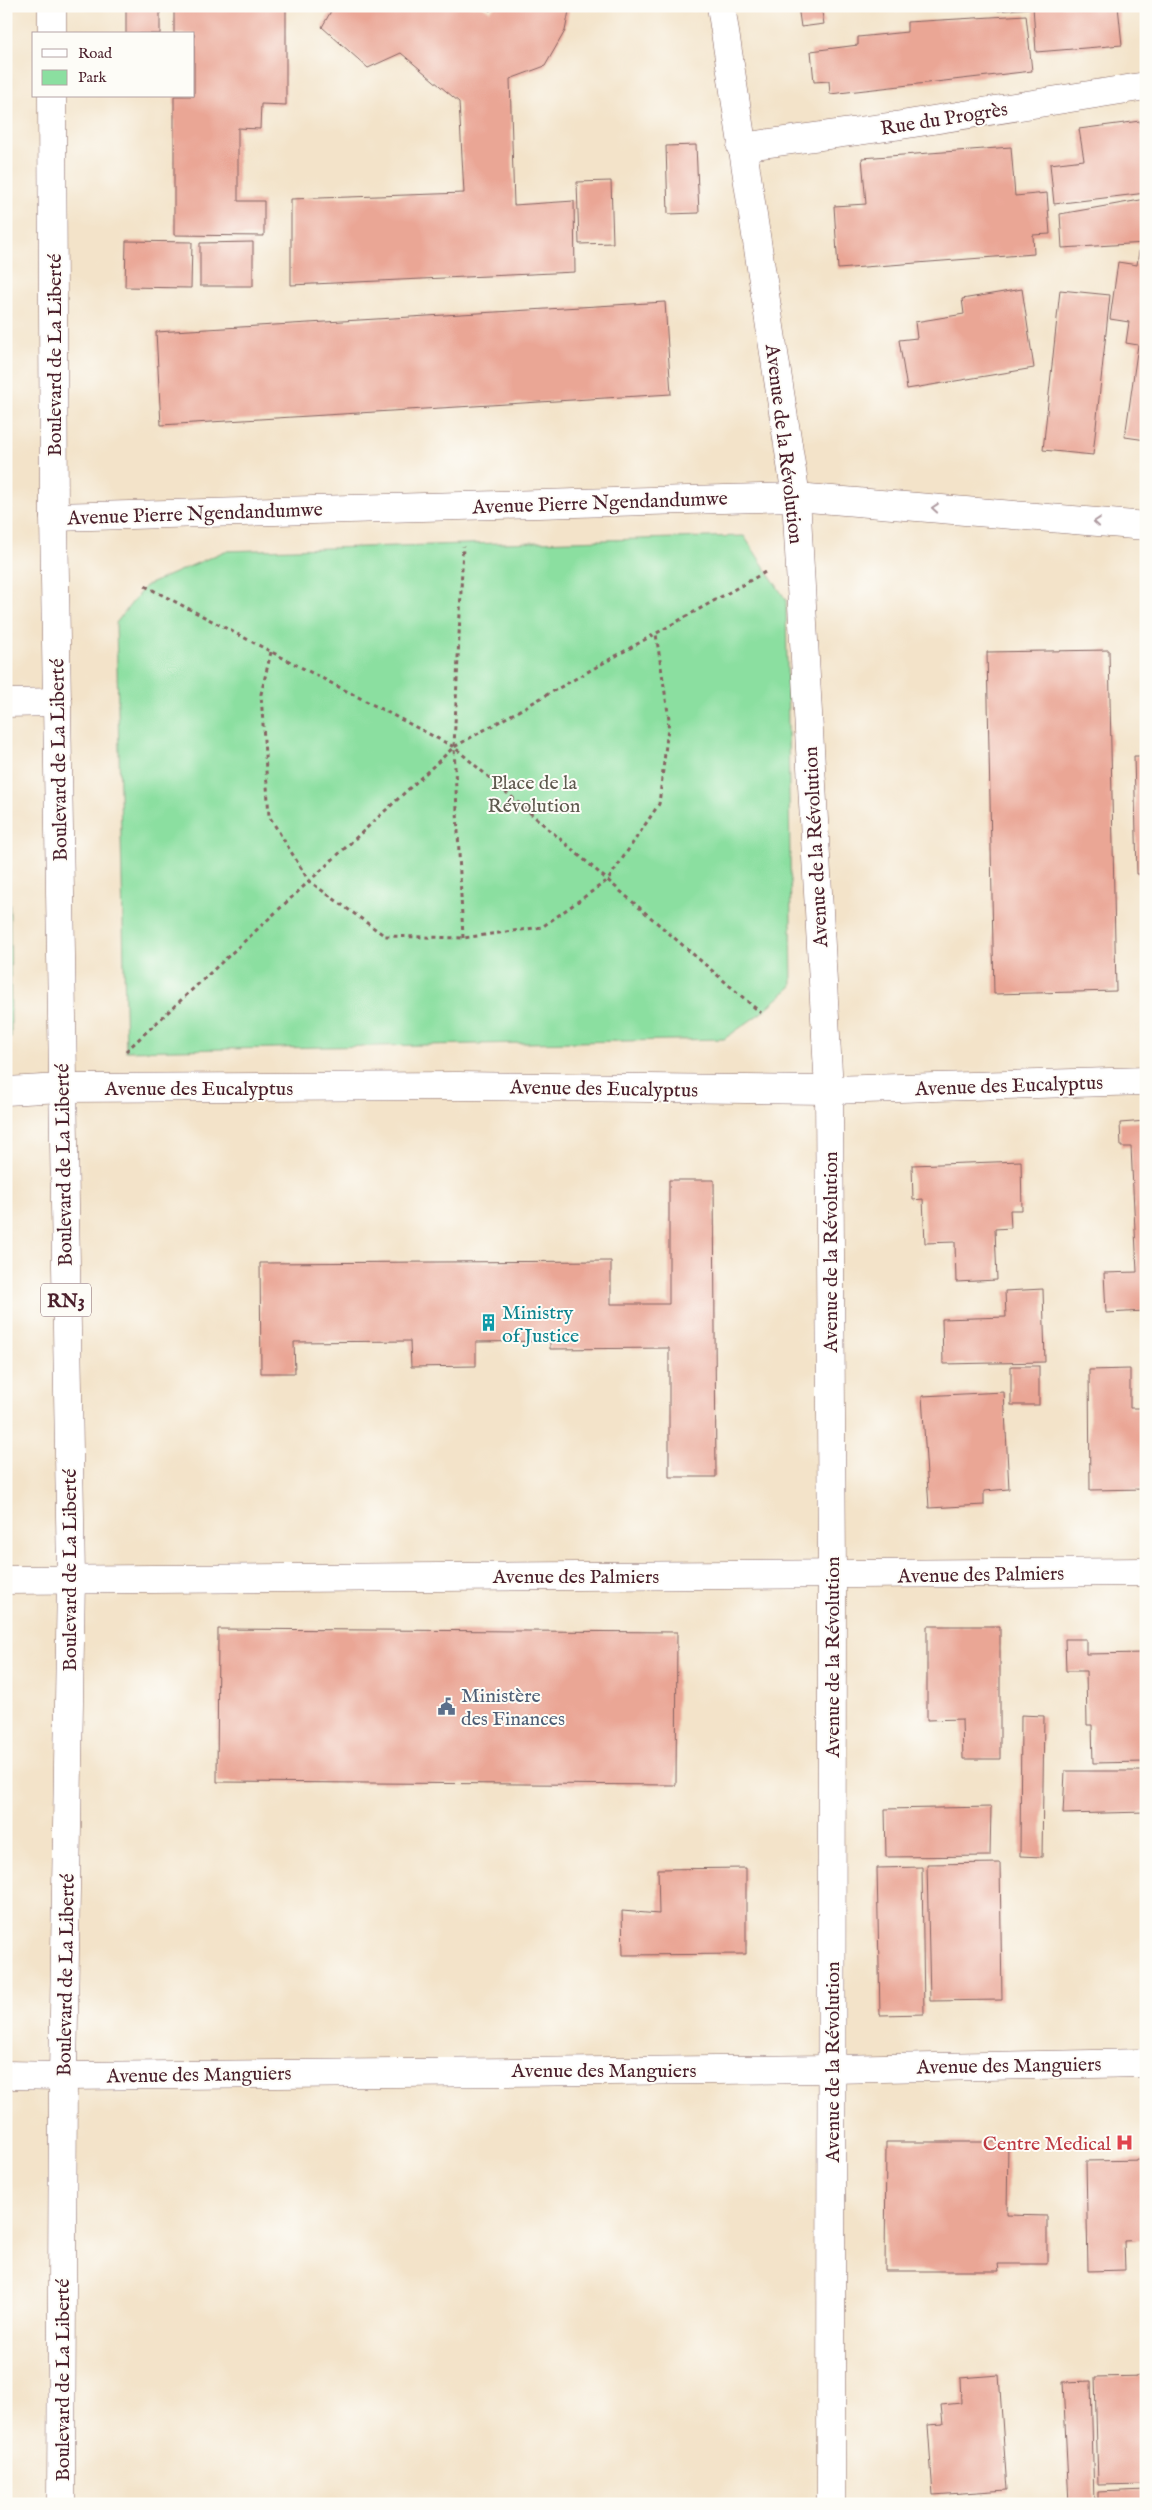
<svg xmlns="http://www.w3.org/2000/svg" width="1152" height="2510" viewBox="0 0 1152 2510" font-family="'IM FELL English',serif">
	<rect width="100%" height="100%" fill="#fdfcf7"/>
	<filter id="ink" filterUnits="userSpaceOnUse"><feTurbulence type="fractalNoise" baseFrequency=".02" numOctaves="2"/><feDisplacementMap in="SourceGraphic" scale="10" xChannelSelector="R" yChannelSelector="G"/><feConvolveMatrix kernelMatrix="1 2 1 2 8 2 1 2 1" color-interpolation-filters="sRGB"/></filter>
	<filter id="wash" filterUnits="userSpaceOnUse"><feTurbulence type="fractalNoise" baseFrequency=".0096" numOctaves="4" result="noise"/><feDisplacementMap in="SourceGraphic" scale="20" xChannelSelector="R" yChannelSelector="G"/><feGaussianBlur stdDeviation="1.12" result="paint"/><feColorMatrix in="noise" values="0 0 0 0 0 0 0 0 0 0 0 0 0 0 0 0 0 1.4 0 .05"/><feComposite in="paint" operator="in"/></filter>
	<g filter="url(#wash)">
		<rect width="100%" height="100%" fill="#f3e3c9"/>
		<g fill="#8bdfa0" stroke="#6a7f66">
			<path d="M744 536 786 600 792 986 761 1013 724 1039 126 1051 116 623 145 586 225 551Z"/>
			<path d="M6 844H9L11 1038H6Z"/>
		</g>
		<g id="blocks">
			<g fill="#eaa695">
				<rect x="126" y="6" width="34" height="28"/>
				<path d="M174 6H286V105L261 104 260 129 238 128V201H264V236L174 235V96H194V34H174Z"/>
				<path d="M334 6H482L490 11 495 6H570L565 31 545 66 510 79 514 205 574 201 575 272 291 285V199L464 193 459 102 401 53 368 68 322 27Z"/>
				<path d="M798 6H821L824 24 801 27Z"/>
				<path d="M998 6H1031V8L998 11Z"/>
				<path d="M1033 6H1118L1122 45 1036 52Z"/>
				<path d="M1026 15 1032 71 830 94 829 81 814 82 811 51 858 45V37L907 32V22Z"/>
				<path d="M1140 121 1143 142H1146V193L1054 204 1050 164 1084 160 1079 129Z"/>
				<path d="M696 145 699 213 668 214 666 146Z"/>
				<path d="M1011 147 1015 196 1047 193 1050 234 1033 235 1034 254 838 269 834 206 866 204 862 158Z"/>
				<path d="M611 181 613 243 579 244 577 182Z"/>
				<path d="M1146 199V243L1062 248 1060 214Z"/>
				<path d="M126 241 192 242 191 288 125 287Z"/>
				<path d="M253 242V286H200V243Z"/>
				<path d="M1140 245 1146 246V440L1125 437 1138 345 1126 343 1129 322 1110 319 1118 262 1137 265Z"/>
				<path d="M1022 289 1034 368 907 389 899 340 917 338 915 322 964 314 962 299Z"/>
				<path d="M1060 290 1110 295 1093 455 1043 450Z"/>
				<path d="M665 302 671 394 161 425 156 332Z"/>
				<path d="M1109 650 1116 991 994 994 987 652Z"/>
				<path d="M1134 756H1146V874H1137Z"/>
				<path d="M1146 1121V1311L1106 1313 1104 1273 1137 1272 1131 1147H1121L1120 1123Z"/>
				<path d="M1021 1161 1022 1210H1010L1011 1228 995 1229 997 1280 956 1282 955 1242 925 1243 923 1199 913 1200 912 1165Z"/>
				<path d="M669 1180H714L716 1477H669V1348L550 1349V1341L476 1342V1366L411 1367 410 1341 294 1342 295 1373H261L260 1263 611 1261V1304H669Z"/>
				<path d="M1043 1289 1045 1362 943 1364 942 1319 1006 1317 1005 1291Z"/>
				<rect x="1011" y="1366" width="28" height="39"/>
				<path d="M1130 1369V1408H1146V1489L1090 1490 1089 1370Z"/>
				<path d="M1004 1392 1009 1489 984 1491V1505L929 1508 922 1396Z"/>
				<path d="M927 1626H1000V1759H963L962 1719 927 1720Z"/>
				<path d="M218 1629 677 1632 676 1785 217 1782Z"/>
				<path d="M1065 1639H1086V1654L1146 1653V1762L1093 1763 1092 1725H1087L1086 1671H1066Z"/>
				<path d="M1021 1715 1044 1716 1042 1857 1020 1856Z"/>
				<path d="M1065 1771H1146V1812L1063 1814Z"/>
				<path d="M991 1807 990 1856 886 1857 885 1809Z"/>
				<path d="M1000 1863 1002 2000 930 2001 927 1864Z"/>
				<path d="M922 1867 924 2014 880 2015 877 1868Z"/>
				<path d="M746 1868V1954L623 1955 622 1911 659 1914 658 1869Z"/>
				<path d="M886 2142H1008L1007 2215 1047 2216V2264H998L999 2271H885Z"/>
				<path d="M1146 2160V2240L1124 2241 1125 2270 1088 2271 1086 2161Z"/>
				<path d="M999 2375 1007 2490 933 2495 928 2425 943 2424 941 2405 961 2403 960 2378Z"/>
				<path d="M1146 2376V2484L1098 2485 1095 2377Z"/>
				<path d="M1091 2381 1094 2504H1069L1063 2382Z"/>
				<path d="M1146 2490V2504H1098V2492Z"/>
			</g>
		</g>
	</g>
	<g filter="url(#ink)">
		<use href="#blocks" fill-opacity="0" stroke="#856462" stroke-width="1"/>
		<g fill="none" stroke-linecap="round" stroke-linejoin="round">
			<defs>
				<g id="minor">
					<path d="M721 6 796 497 829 1090 832 1575 831 2504"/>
					<path d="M741 147 895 126 1146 86"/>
					<path d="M54 517 796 497 1146 526"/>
					<path d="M6 1091 62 1088 458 1086 829 1090 1146 1081"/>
					<path d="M6 1580 1146 1572"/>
					<path d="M6 2075 63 2076 832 2069 1146 2063"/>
				</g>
				<path id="tertiary" d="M6 703 58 702"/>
				<g id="trunk">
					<path d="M52 6V34"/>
					<path d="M52 96 54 517 71 1578 63 2076 61 2504"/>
				</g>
			</defs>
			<use href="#minor" stroke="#856462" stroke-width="29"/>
			<use href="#tertiary" stroke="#856462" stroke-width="29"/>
			<use href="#trunk" stroke="#856462" stroke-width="29"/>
			<g stroke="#856462" stroke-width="3" stroke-dasharray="4 4" stroke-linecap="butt">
				<path d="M145 586 454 747 761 1013"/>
				<path d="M271 652 261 694 269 816 309 881 385 936 463 938 542 927 608 880 659 804 669 719 656 634"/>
				<path d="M463 938 454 747 463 546"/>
				<path d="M126 1051 454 747 767 571"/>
			</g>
			<use href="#minor" stroke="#fff" stroke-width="28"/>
			<use href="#tertiary" stroke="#fff" stroke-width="28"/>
			<use href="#trunk" stroke="#fff" stroke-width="28"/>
		</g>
		<defs><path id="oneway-chevron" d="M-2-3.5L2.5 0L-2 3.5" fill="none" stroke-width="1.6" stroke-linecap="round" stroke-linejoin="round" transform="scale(1.25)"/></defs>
		<g stroke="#ae9aa0">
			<use href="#oneway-chevron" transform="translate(935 508) rotate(-175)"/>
			<use href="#oneway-chevron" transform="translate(1097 522) rotate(-175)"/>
		</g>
	</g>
	<defs>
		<symbol id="building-bare" viewBox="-9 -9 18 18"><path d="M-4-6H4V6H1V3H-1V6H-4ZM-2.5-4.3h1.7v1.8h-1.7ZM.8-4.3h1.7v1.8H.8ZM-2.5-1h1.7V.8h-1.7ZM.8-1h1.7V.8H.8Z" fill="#0f9aa8" stroke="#fdfcf7" stroke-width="2.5" paint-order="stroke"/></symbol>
		<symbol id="civic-bare" viewBox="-9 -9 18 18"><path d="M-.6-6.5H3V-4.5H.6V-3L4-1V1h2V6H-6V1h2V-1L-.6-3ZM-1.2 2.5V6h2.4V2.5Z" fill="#5c6f8a" stroke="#fdfcf7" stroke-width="2.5" paint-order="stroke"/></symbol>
		<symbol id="hospital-bare" viewBox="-9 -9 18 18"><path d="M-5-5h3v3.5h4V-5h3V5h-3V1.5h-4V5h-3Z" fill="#e0444e" stroke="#fdfcf7" stroke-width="2.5" paint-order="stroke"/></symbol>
	</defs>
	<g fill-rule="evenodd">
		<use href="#building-bare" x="476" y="1310" width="25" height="25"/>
		<use href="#civic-bare" x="434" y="1694" width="25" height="25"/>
		<use href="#hospital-bare" x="1112" y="2130" width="25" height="25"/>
	</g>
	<g text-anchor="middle" stroke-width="4" stroke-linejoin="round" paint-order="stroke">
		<rect fill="#fdfcf7" stroke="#806168" stroke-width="1" x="41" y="1283.5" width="50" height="33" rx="4"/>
		<g font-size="19" font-weight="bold" fill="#4a1f2b">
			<text x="66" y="1307">RN3</text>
		</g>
		<g font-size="20" fill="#4a1f2b" stroke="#fdfcf7">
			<text transform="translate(944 118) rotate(-9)" y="7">Rue du Progrès</text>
			<text transform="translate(54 355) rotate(-90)" y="7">Boulevard de La Liberté</text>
			<text transform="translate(785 444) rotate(83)" y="7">Avenue de la Révolution</text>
			<text transform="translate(600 502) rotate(-2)" y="7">Avenue Pierre Ngendandumwe</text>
			<text transform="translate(195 513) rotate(-2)" y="7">Avenue Pierre Ngendandumwe</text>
			<text transform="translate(58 760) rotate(-91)" y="7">Boulevard de La Liberté</text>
			<text transform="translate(815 847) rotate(-93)" y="7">Avenue de la Révolution</text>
			<text transform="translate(1009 1085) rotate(-2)" y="7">Avenue des Eucalyptus</text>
			<text x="199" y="1095">Avenue des Eucalyptus</text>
			<text transform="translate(604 1088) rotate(1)" y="7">Avenue des Eucalyptus</text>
			<text transform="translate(63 1165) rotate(-91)" y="7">Boulevard de La Liberté</text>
			<text transform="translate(830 1252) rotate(-90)" y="7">Avenue de la Révolution</text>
			<text transform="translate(69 1570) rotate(-90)" y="7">Boulevard de La Liberté</text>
			<text transform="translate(981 1574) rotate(-1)" y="7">Avenue des Palmiers</text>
			<text x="576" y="1583">Avenue des Palmiers</text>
			<text transform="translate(832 1657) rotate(-90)" y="7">Avenue de la Révolution</text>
			<text transform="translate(65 1975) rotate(-89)" y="7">Boulevard de La Liberté</text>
			<text transform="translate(832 2062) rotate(-90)" y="7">Avenue de la Révolution</text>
			<text transform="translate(1009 2065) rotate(-1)" y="7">Avenue des Manguiers</text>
			<text x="604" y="2077">Avenue des Manguiers</text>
			<text transform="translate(199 2074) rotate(-1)" y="7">Avenue des Manguiers</text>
			<text transform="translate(62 2380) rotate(-90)" y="7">Boulevard de La Liberté</text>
		</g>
		<g font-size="20" fill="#5e594e" stroke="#fdfcf7">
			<text x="534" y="789">Place de la<tspan x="534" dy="23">Révolution</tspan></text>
		</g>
		<g font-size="20" fill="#0d838f" stroke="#fdfcf7" text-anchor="start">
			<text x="502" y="1319">Ministry<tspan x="502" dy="23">of Justice</tspan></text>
		</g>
		<g font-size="20" fill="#4e5e75" stroke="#fdfcf7" text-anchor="start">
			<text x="461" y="1702">Ministère<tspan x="461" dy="23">des Finances</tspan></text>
		</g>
		<g font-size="20" fill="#be3a42" stroke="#fdfcf7" text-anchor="end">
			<text x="1111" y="2150">Centre Medical</text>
		</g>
	</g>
	<rect width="1152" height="2510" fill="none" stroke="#fdfcf7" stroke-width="25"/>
	<rect x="32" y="32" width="162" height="65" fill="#fdfcf7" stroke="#b5a4a5"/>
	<rect x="42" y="49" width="25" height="8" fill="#ffffff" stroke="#b5a4a5"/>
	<text x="78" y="58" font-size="15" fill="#4a1f2b">Road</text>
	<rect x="42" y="70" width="25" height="15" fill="#8bdfa0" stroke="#b5a4a5"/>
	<text x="78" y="82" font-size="15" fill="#4a1f2b">Park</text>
</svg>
